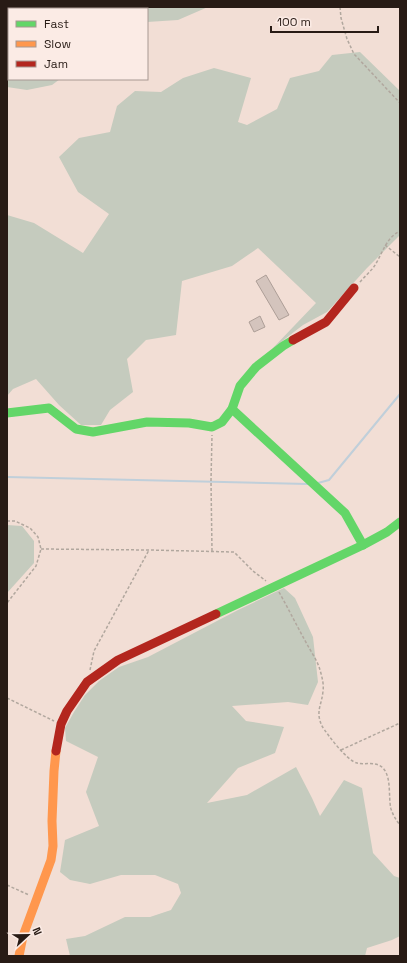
<svg xmlns="http://www.w3.org/2000/svg" width="407" height="963" viewBox="0 0 407 963" font-family="'Space Grotesk',sans-serif">
	<rect width="100%" height="100%" fill="#f2ded5"/>
	<g fill="#c5cbbe">
		<path d="M7 7H44L43 9H9V79H60L52 85 27 90 7 87Z"/>
		<path d="M117 7H208L178 20 147 22V9H117Z"/>
		<path d="M360 52 400 91V235L367 268 327 312 303 325 272 349 316 303 258 248 232 266 182 281 176 335 146 340 127 359 133 392 110 410 101 425H81L59 405 36 379 13 389 7 396V215L34 223 83 253 109 214 78 192 59 157 79 138 110 132 117 106 135 91 161 92 183 78 214 68 251 78 238 122 247 125 277 109 290 78 319 71 332 55Z"/>
		<path d="M7 525 22 526 34 541V563L7 593Z"/>
		<path d="M284 588 295 598 313 637 318 682 308 705 288 702 232 706 246 721 284 727 275 753 238 768 207 803 247 795 296 767 312 798 320 816 344 780 362 788 373 853 394 876 400 878V936L392 940 367 948 365 956H70L66 939 85 936 125 917H150L171 910 181 893 178 884 155 875H121L90 884 70 880 60 872 65 840 99 826 86 792 98 757 66 741 65 728 74 712 85 695 99 681 119 667 148 657 238 610Z"/>
	</g>
	<g fill="none" stroke-linecap="round" stroke-linejoin="round">
		<g stroke="#c0cfda" stroke-width="2">
			<path d="M7 477 308 484"/>
			<path d="M318 483 329 480 400 394"/>
		</g>
	</g>
	<g fill="#d4c4bd" stroke="#ad9e97">
		<path d="M266 275 289 315 279 320 256 281Z"/>
		<path d="M260 316 265 327 254 332 249 322Z"/>
	</g>
	<g fill="none" stroke-linecap="round" stroke-linejoin="round">
		<g stroke="#b1a79e" stroke-width="1.5" stroke-dasharray="3 2" stroke-linecap="butt">
			<path d="M340 7 341 18 347 39 354 54 400 103"/>
			<path d="M385 245 400 257"/>
			<path d="M360 282C364 277 369 273 373 268 382 256 385 238 400 231"/>
			<path d="M7 521H15L30 528 38 537 41 549 36 566 7 603"/>
			<path d="M41 549 149 550 234 552 253 571 266 581"/>
			<path d="M212 551 211 481 212 435"/>
			<path d="M279 592C289 610 298 628 308 646 312 653 318 662 320 670 322 677 324 684 323 691 322 705 315 711 322 726 327 734 347 761 357 763 365 765 376 761 383 768 392 778 388 797 391 809 393 815 396 820 400 825"/>
			<path d="M90 670 94 651 149 550"/>
			<path d="M7 698 54 721"/>
			<path d="M341 750 400 723"/>
			<path d="M7 885 29 895"/>
		</g>
		<g stroke="#63d668" stroke-width="9">
			<path d="M232 409 345 513 363 545"/>
			<path d="M7 413 49 408 76 429 93 432 147 422 189 423 212 427 222 422 232 409 240 386 256 367 283 346 293 340"/>
			<path d="M216 614 363 545 387 532 400 522"/>
		</g>
		<path stroke="#ff974d" stroke-width="9" d="M19 956 23 936 51 860 53 846 52 821 54 771 56 751"/>
		<g stroke="#b3261e" stroke-width="9">
			<path d="M293 340 326 322 354 288"/>
			<path d="M56 751 61 724 67 711 87 682 118 660 216 614"/>
		</g>
	</g>
	<rect width="407" height="963" fill="none" stroke="#281b15" stroke-width="16"/>
	<rect x="8" y="8" width="140" height="72" fill="#fbebe5" stroke="#a79892"/>
	<rect x="16" y="21" width="20" height="6" fill="#63d668" stroke="#a79892"/>
	<text x="44" y="28" font-size="12" fill="#281b15">Fast</text>
	<rect x="16" y="41" width="20" height="6" fill="#ff974d" stroke="#a79892"/>
	<text x="44" y="48" font-size="12" fill="#281b15">Slow</text>
	<rect x="16" y="61" width="20" height="6" fill="#b3261e" stroke="#a79892"/>
	<text x="44" y="68" font-size="12" fill="#281b15">Jam</text>
	<g transform="translate(28 935) rotate(68)" stroke="#fbebe5" stroke-width="3" paint-order="stroke">
	<path d="M0-3L7 15L0 10L-7 15Z" fill="#281b15"/>
	<text y="-6" font-size="11" font-weight="bold" text-anchor="middle" fill="#281b15">N</text>
	</g>
	<path d="M271 26v6h107v-6" fill="none" stroke="#281b15" stroke-width="2"/>
	<text x="277" y="26" font-size="12" fill="#281b15" stroke="#fbebe5" stroke-width="3" paint-order="stroke">100 m</text>
</svg>
